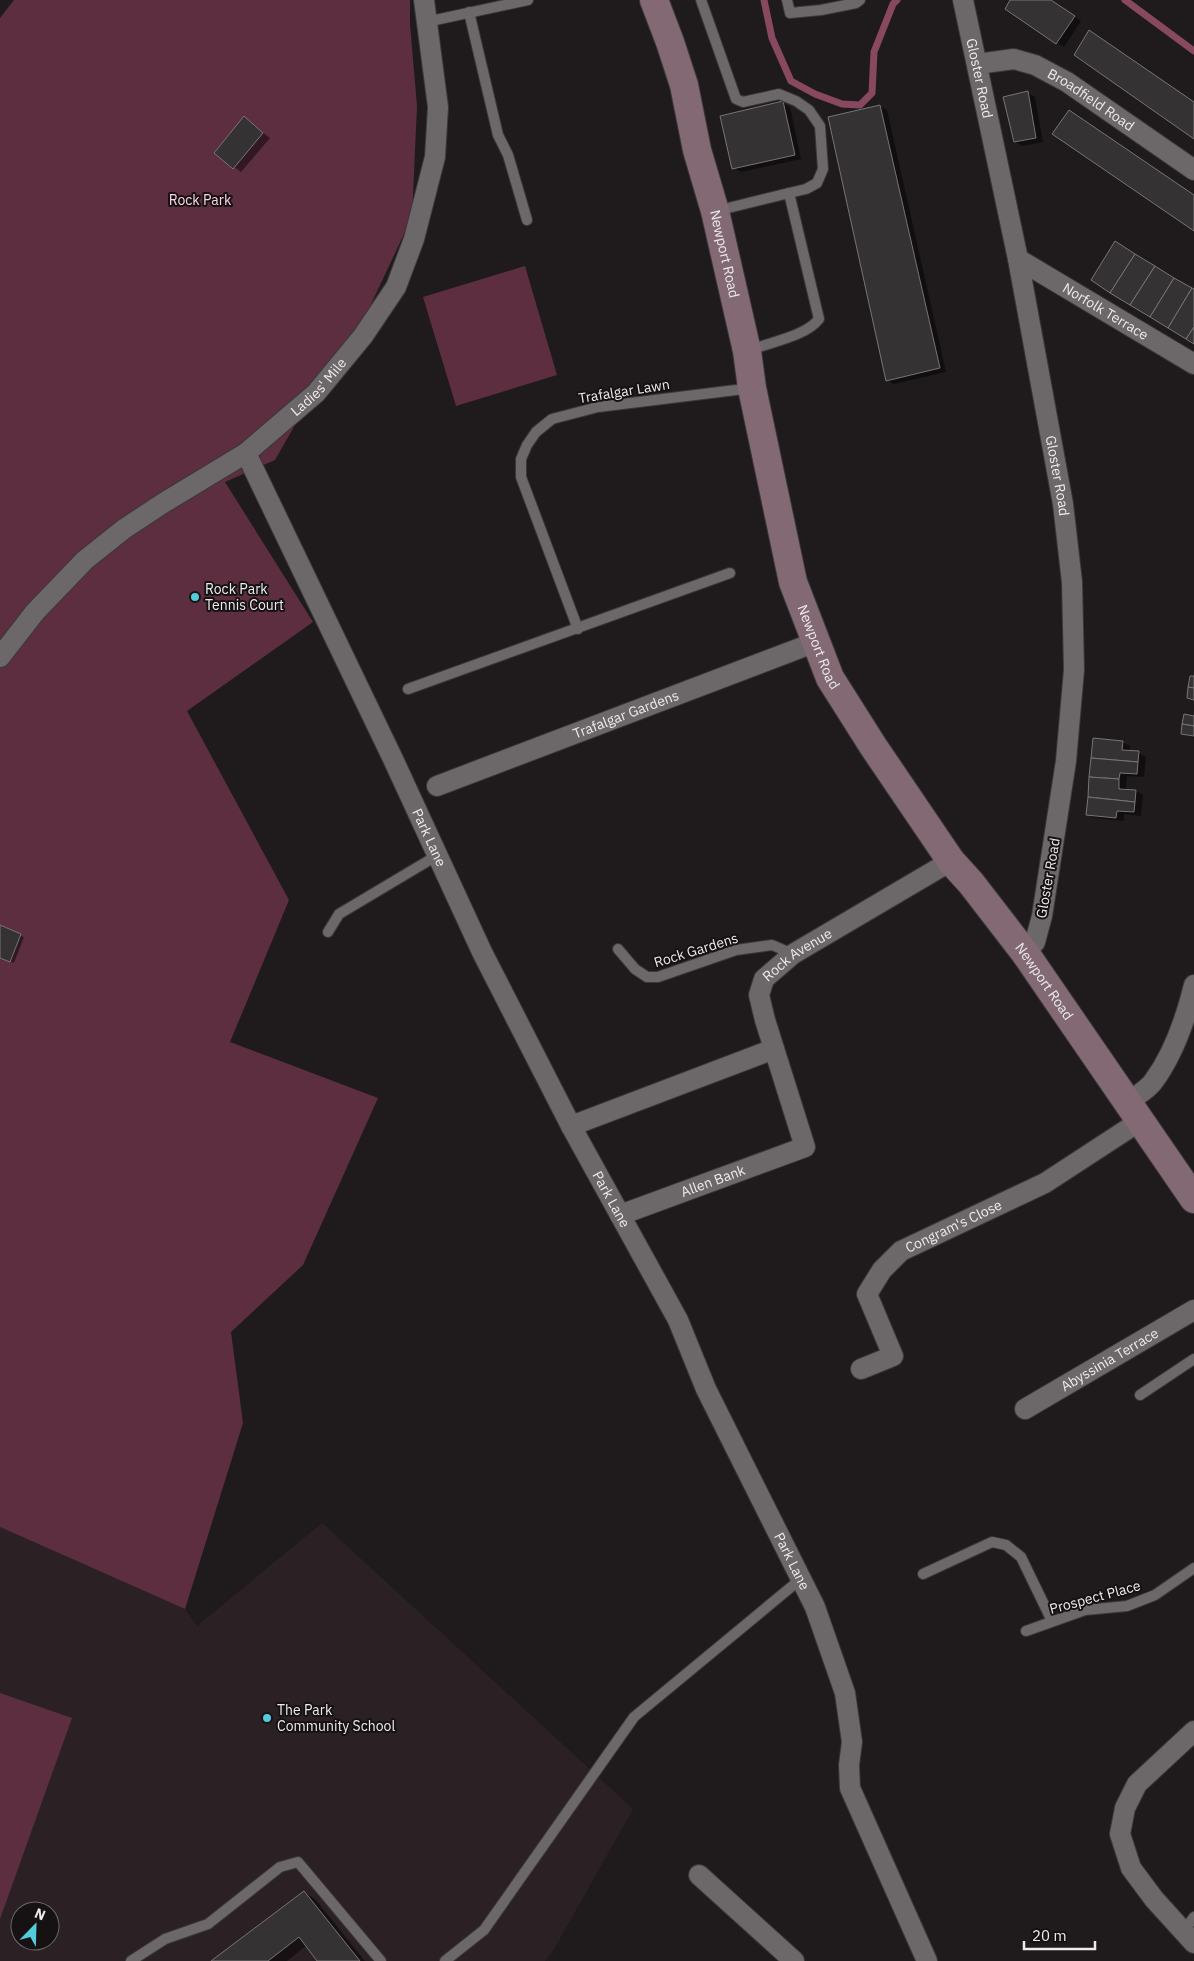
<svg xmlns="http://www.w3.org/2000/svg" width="1194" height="1961" viewBox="0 0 1194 1961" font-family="'IBM Plex Sans',sans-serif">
	<rect width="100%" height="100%" fill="#1f1b1c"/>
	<path fill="#2b2125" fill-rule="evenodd" d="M322 1523 633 1809 554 1949 545 1961H0V1527L185 1609 197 1626ZM20 1911H50V1941H20Z"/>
	<g fill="#5d2e40">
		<path d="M14 0H410V24L417 106 412 217 365 317 315 390 275 460 225 482 313 622 187 711 289 900 230 1042 378 1098 303 1265 231 1332 243 1423 185 1609 0 1527V18Z"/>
		<path d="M525 266 557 375 456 406 423 297Z"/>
		<path d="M0 1693 72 1718 0 1919Z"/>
	</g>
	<g fill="#0007">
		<path d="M1011 0H1050L1081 21 1064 47 1007 9Z"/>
		<path d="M1028 93 1035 97 1043 142 1022 146 1015 142Z"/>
		<path d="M783 103 790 107 801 159 741 172 734 168Z"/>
		<path d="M880 106 887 110 946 372 894 384 887 380Z"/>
		<path d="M244 118 270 138 241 172 215 152Z"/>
		<path d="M1194 717V738L1182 733Z"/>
		<path d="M1122 742 1130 746 1129 752 1139 753 1146 757 1144 777 1127 776 1126 785V790L1136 791 1143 795 1141 816 1124 814V821L1095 818 1087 814Z"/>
		<path d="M0 927 24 937 14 963 0 958Z"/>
		<path d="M304 1892 315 1899 365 1961H319L307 1945 287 1961H213Z"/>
	</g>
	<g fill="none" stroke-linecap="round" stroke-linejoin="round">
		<g stroke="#874860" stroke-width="7">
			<path d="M764 0 772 38 791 81 815 94 842 104 860 105 872 93 874 52 893 4 897 0"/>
			<path d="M1125 0 1194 51"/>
		</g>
	</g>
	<g fill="#353233" stroke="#797476">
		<path d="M1010 0H1051L1075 16 1056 44 1005 9Z"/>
		<path d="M1089 30 1194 102V139L1074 55Z"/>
		<path d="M1028 91 1036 138 1014 142 1003 97Z"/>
		<path d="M783 101 795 155 732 169 720 116Z"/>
		<path d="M880 105 940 368 886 381 828 117Z"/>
		<path d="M1069 110 1194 195V231L1052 134Z"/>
		<path d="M244 116 263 133 233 169 214 153Z"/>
		<path d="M1115 241 1135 254 1110 293 1091 280Z"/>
		<path d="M1135 254 1155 266 1130 305 1110 293Z"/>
		<path d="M1155 266 1174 278 1150 317 1130 305Z"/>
		<path d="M1174 278 1192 288 1168 328 1150 317Z"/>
		<path d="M1192 288 1194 289V327L1186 339 1168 328Z"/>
		<path d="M1194 327V344L1186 339Z"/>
		<path d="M1190 676H1194V688L1188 687Z"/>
		<path d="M1188 687 1194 688V700L1187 698Z"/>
		<path d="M1184 714 1194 716V726L1182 724Z"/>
		<path d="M1182 724 1194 726V736L1181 734Z"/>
		<path d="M1093 738 1123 741 1122 750 1139 751 1138 762 1091 758Z"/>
		<path d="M1091 758 1138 762 1137 774 1120 773 1119 779 1089 777Z"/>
		<path d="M1089 777 1119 779V789L1136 790 1135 802 1088 797Z"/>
		<path d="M1088 797 1135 802 1134 812 1117 811 1116 818 1086 815Z"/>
		<path d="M0 925 21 934 10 962 0 958Z"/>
		<path d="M304 1891 360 1961H317L299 1937 268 1961H211Z"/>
	</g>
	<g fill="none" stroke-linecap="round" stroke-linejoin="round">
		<defs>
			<g id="lane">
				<path d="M701 0 736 99 743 102 779 94 796 101 809 110 820 126 823 169 817 183 806 189 789 193"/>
				<path d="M787 0 790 13 821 10 856 3 860 0"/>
				<path d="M469 12 498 135 508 155 527 220"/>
				<path d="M426 22 528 0"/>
				<path d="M716 211 789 193 819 319C805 337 769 342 748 351"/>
				<path d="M578 629 521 477V459L527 445 536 432 552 419 598 407 752 388"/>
				<path d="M408 689 730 573"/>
				<path d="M328 932 339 914 438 855"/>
				<path d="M618 949 635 969 647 977H658L736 950 772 945 793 954"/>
				<path d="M1140 1395 1194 1359"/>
				<path d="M923 1574 992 1542 1006 1545 1021 1557 1052 1621"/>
				<path d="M1026 1631 1085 1610 1127 1606 1155 1595 1194 1568"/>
				<path d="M1183 1932 1194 1917"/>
				<path d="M131 1961 165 1939 208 1924 280 1867 298 1862 381 1961"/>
				<path d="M445 1961 484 1930 634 1717 802 1578"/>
			</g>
			<g id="street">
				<path id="s1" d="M963 0 1018 259 1063 504 1072 582 1074 670 1066 761 1042 916 1035 942 1025 953"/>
				<path id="s2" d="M977 64 1014 59 1035 65 1067 82 1194 170"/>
				<path id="s3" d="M1018 259 1194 364"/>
				<path id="s4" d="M246 453 393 759 482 952 571 1126 678 1320 706 1389 815 1607 845 1693 852 1742 849 1765 850 1788 927 1961"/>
				<path id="s5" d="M0 657 35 612 85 560 124 529 165 502 246 453 316 393 363 336 396 287 414 239 435 157 438 107 424 0"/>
				<path id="s6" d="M437 786 816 642"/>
				<path d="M1128 1102C1136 1096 1147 1090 1153 1082 1173 1055 1186 1018 1194 985"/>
				<path d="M571 1126 774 1049"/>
				<path id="s7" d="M620 1215 805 1147 765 1020 759 995 764 979 793 954 951 861"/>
				<path id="s8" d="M861 1369 893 1356 867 1294 882 1270 901 1251 1045 1183 1140 1121"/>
				<path id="s9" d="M1025 1409 1194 1310"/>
				<path d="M1194 1731 1137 1784 1125 1808 1120 1834 1131 1868 1154 1899 1194 1943"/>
				<path d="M699 1875 794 1961"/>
			</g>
			<g id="secondary">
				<path id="s10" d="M654 0 670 42 684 85 697 150 715 211 747 351 752 388 793 582 830 678 873 746 951 861 971 883 1025 953 1194 1199"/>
			</g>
		</defs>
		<use href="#lane" stroke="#3b3839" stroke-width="12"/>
		<use href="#street" stroke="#3b3839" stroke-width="22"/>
		<use href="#secondary" stroke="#3b3839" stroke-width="30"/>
		<use href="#lane" stroke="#6c6769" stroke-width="10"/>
		<use href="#street" stroke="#6c6769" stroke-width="20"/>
		<use href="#secondary" stroke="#836973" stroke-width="28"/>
	</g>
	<g fill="#53cbda" stroke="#161213" stroke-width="2">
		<circle cx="195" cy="597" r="5"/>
		<circle cx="267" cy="1718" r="5"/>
	</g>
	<g text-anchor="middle" stroke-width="4" stroke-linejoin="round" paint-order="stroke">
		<g font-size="14" fill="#edebec" stroke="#161213">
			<text dy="5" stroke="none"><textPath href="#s1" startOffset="80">Gloster Road</textPath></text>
			<text dy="5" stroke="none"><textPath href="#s2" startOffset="125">Broadfield Road</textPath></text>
			<text dy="5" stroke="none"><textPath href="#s10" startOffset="264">Newport Road</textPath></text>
			<text dy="5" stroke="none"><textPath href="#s3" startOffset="102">Norfolk Terrace</textPath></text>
			<text dy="5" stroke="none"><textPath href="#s5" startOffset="421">Ladies' Mile</textPath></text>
			<text transform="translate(624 391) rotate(-9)" y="5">Trafalgar Lawn</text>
			<text dy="5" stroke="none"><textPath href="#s1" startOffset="485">Gloster Road</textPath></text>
			<text dy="5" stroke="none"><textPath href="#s10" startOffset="669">Newport Road</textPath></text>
			<text dy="5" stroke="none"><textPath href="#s6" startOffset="202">Trafalgar Gardens</textPath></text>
			<text dy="5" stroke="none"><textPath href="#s4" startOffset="426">Park Lane</textPath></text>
			<text transform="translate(1048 878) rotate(-80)" y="5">Gloster Road</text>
			<text transform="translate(696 950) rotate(-17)" y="5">Rock Gardens</text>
			<text dy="5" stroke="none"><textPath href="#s7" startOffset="414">Rock Avenue</textPath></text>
			<text dy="5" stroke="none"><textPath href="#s10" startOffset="1074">Newport Road</textPath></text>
			<text dy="5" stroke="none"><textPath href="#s7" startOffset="99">Allen Bank</textPath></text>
			<text dy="5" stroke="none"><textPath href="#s4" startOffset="831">Park Lane</textPath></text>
			<text dy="5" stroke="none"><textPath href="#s8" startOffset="215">Congram's Close</textPath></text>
			<text dy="5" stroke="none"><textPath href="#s9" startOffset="98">Abyssinia Terrace</textPath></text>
			<text dy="5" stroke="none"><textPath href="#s4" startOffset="1236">Park Lane</textPath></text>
			<text transform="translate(1095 1597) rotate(-15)" y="5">Prospect Place</text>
		</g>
		<g font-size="14" fill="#fcd4e1" stroke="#161213">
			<text x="200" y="205">Rock Park</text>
		</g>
		<g font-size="14" fill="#edebec" stroke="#161213" text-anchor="start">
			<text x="205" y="594">Rock Park<tspan x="205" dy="16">Tennis Court</tspan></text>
			<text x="277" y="1715">The Park<tspan x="277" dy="16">Community School</tspan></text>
		</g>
	</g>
	<g transform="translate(35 1926) rotate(23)"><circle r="24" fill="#161213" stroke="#6c696a"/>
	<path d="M0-4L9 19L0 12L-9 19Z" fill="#53cbda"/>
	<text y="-8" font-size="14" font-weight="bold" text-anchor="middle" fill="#edebec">N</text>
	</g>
	<path d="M1024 1941v8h71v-8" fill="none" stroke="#edebec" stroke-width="2.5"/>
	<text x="1032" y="1941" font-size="15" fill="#edebec" stroke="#161213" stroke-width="4" paint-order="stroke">20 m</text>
</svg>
